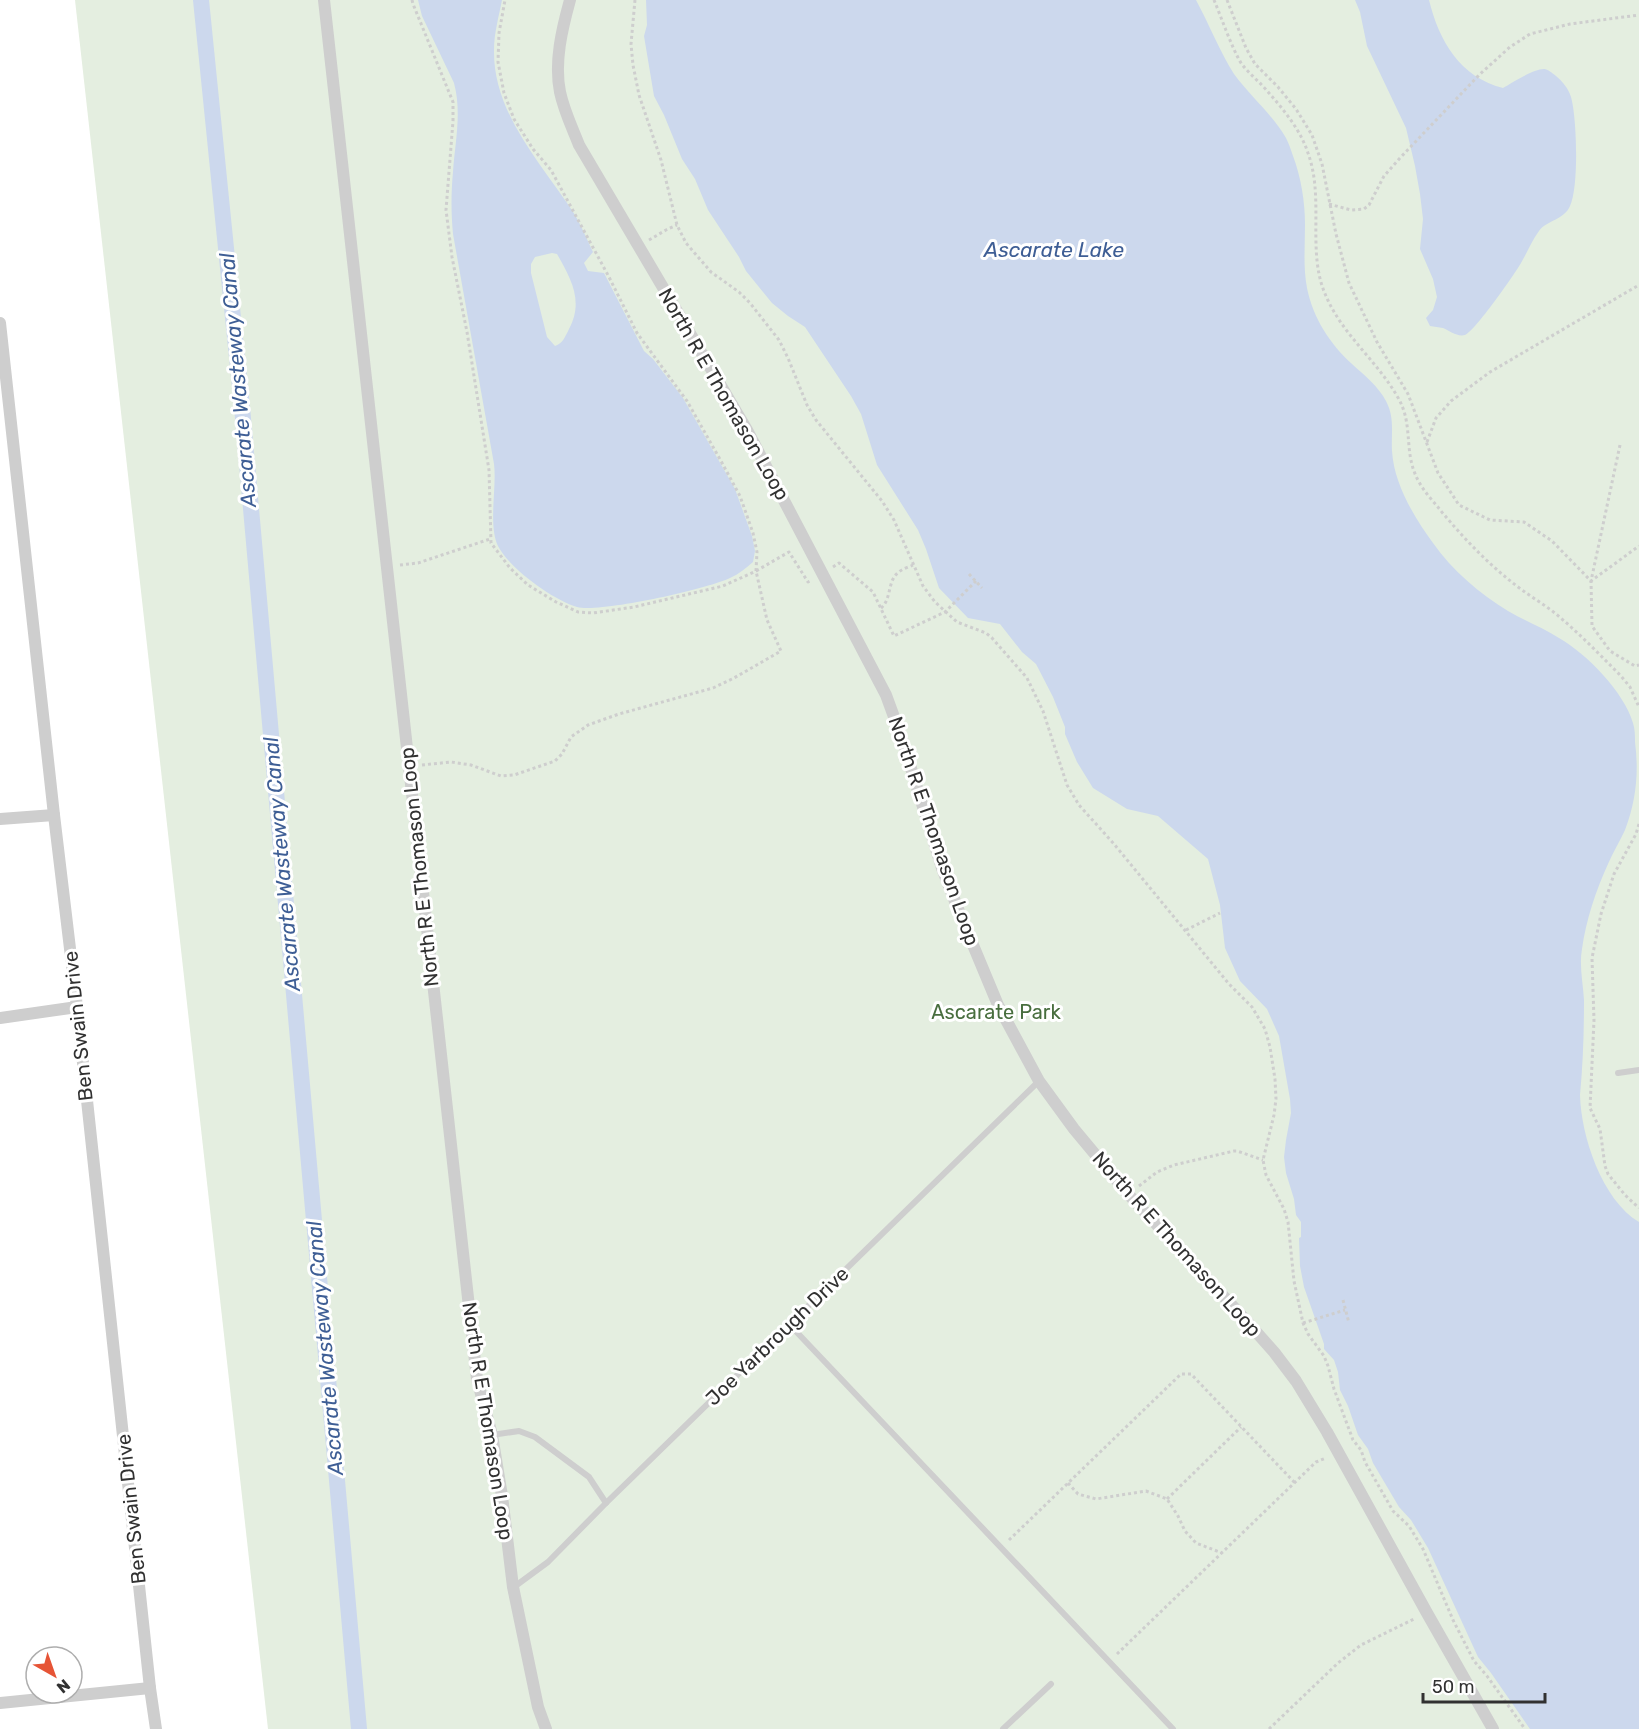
<svg xmlns="http://www.w3.org/2000/svg" width="1639" height="1729" viewBox="0 0 1639 1729" font-family="Rubik,sans-serif">
	<rect width="100%" height="100%" fill="#fff"/>
	<path fill="#e4eee0" d="M75 0H1639V1729H268Z"/>
	<g fill="#ccd8ed" fill-rule="evenodd">
		<path d="M418 0H502C499 16 494 33 494 50 493 114 542 164 575 215 582 227 587 240 593 252L584 263 588 271 604 273 644 351 653 359 683 398 735 489 752 536 755 551 753 562C746 568 739 574 730 578 707 589 601 613 577 607 553 600 509 568 498 546 488 525 497 487 494 464L453 234C451 213 451 193 453 172 455 142 462 113 454 83L422 16ZM552 253 557 254C571 279 584 301 569 329 565 337 563 343 555 346L547 337 531 273V264L535 257Z"/>
		<path d="M646 0H1196C1209 24 1220 52 1234 74 1250 96 1272 114 1286 138 1289 144 1291 150 1293 156 1301 177 1305 202 1305 225 1305 246 1303 267 1307 288 1313 318 1330 344 1352 364 1364 375 1378 386 1386 401 1395 418 1391 433 1392 451 1394 484 1414 517 1433 543 1452 570 1480 594 1508 611 1525 621 1543 628 1559 638 1587 654 1624 692 1633 723 1635 729 1635 736 1635 742 1639 773 1636 801 1625 830 1620 841 1613 852 1608 864 1596 890 1586 920 1582 949 1579 965 1583 983 1584 1000 1584 1032 1583 1064 1580 1095 1581 1136 1602 1200 1639 1222V1729H1530L1491 1673 1478 1657 1428 1548 1411 1520 1399 1507 1373 1463 1368 1449 1358 1435 1348 1406 1340 1390 1338 1372 1334 1360 1324 1349V1344L1304 1287 1300 1266 1299 1238 1301 1237V1222L1296 1215 1294 1199 1286 1173 1284 1157 1286 1140 1291 1113 1290 1099 1279 1036 1267 1009 1240 981 1225 948 1220 905 1208 859 1158 816 1127 809 1093 788 1077 762 1065 734V727L1053 697 1036 664 1022 652 1000 624 968 618 939 588 926 549 918 530 877 465 861 414 851 396 805 327 788 316 772 303 746 271 739 257 708 210 695 179 682 159 664 115 654 96 644 36 647 25Z"/>
		<path d="M1355 0H1429C1439 41 1460 77 1503 88 1512 83 1533 69 1544 69 1548 69 1552 73 1556 76 1563 82 1568 88 1571 97 1577 118 1579 187 1570 206 1564 220 1547 220 1539 231 1532 240 1527 253 1521 263 1514 275 1475 331 1465 335 1457 337 1450 331 1443 328 1439 327 1434 327 1430 326L1426 318 1433 310 1437 297 1433 279 1420 249 1423 219 1420 194 1415 166 1406 128 1367 46 1360 12Z"/>
	</g>
	<g fill="none" stroke-linecap="round" stroke-linejoin="round">
		<path stroke="#ccd8ed" stroke-width="16" d="M201 0 242 407 359 1729"/>
		<g stroke="#cecece" stroke-width="3" stroke-dasharray="3 3" stroke-linecap="butt">
			<path d="M412 0 413 4 453 102V121L446 210 452 257 467 332 489 470 491 543 510 568 528 585 556 602 578 612 593 613 634 607 723 586 756 571 757 552 753 533 740 496 721 461 687 401 637 333 609 277 551 170 533 149 514 119 504 93 498 62 499 33 505 0"/>
			<path d="M635 0 631 44 633 65 639 95 661 160 677 225 686 243 711 272 739 292 750 303 779 340 788 358 807 405 816 420 882 501 894 520 923 586 935 602 957 622 986 633 992 638 1027 678 1043 711 1067 785 1079 805 1114 844 1229 984 1252 1007 1265 1029 1270 1047 1275 1079 1276 1099 1274 1115 1263 1160 1266 1175 1284 1209 1288 1222 1294 1281 1303 1323 1308 1334 1324 1356 1328 1366 1334 1389 1353 1440 1361 1450 1365 1462 1393 1511 1409 1526 1423 1549 1453 1620 1474 1661 1487 1676 1525 1729"/>
			<path d="M1214 0C1222 19 1231 46 1241 63 1249 74 1260 82 1269 93 1284 110 1301 131 1308 153 1325 200 1306 252 1326 296 1342 334 1377 361 1397 396 1415 425 1402 452 1419 482 1425 493 1434 502 1441 511 1466 541 1491 567 1522 590 1533 598 1545 605 1556 614 1579 633 1600 655 1621 676L1630 687 1639 707"/>
			<path d="M1227 0 1246 48 1255 64 1278 87 1296 109 1312 135 1322 164 1336 234 1349 283 1377 342 1408 394 1438 473 1459 505 1490 520 1524 522 1552 541 1591 581 1639 546"/>
			<path d="M1329 204 1351 210 1364 209 1369 205 1384 176 1400 158 1480 74 1510 47 1530 34 1570 24 1639 15"/>
			<path d="M649 240 666 230 677 225"/>
			<path d="M1427 442 1436 418 1451 401 1490 372 1639 285"/>
			<path d="M1620 445 1591 581 1592 626 1610 651 1635 666 1639 665"/>
			<path d="M400 565 418 563 490 539"/>
			<path d="M833 567 839 563 873 592 894 636 945 612 976 581"/>
			<path d="M969 574 982 588"/>
			<path d="M881 608C892 599 887 580 899 572 902 569 909 567 913 565"/>
			<path d="M422 765 451 762 471 765 501 776 514 775 555 761 562 754 571 737 588 725 619 714 713 688 734 678 781 651 767 620 756 571 789 552 808 582 812 580"/>
			<path d="M1639 824 1636 834 1614 874 1601 914 1592 958 1594 1020 1590 1108 1600 1129 1605 1166 1608 1174 1625 1195 1639 1208"/>
			<path d="M1186 930 1220 913"/>
			<path d="M1139 1186 1157 1172 1174 1165 1234 1151H1237L1263 1160"/>
			<path d="M1343 1300 1349 1323"/>
			<path d="M1303 1323 1345 1310"/>
			<path d="M1068 1483 1078 1494 1096 1499 1146 1491 1167 1499 1178 1516 1185 1531 1196 1543 1222 1553"/>
			<path d="M1167 1499 1241 1427"/>
			<path d="M1009 1540 1181 1374H1191L1295 1483"/>
			<path d="M1117 1654 1316 1462 1326 1458"/>
			<path d="M1269 1729 1338 1663 1361 1645 1414 1619"/>
		</g>
		<g stroke="#cecece" stroke-width="6">
			<path d="M1618 1073 1639 1070"/>
			<path d="M789 1324 1173 1729"/>
			<path d="M492 1435 519 1431 535 1437 589 1477 606 1503"/>
			<path d="M514 1587 548 1562 606 1503 1039 1081"/>
			<path d="M1003 1729 1051 1684"/>
		</g>
		<g stroke="#cecece" stroke-width="12">
			<path d="M324 0 477 1379 492 1435 502 1496 513 1587 538 1707 546 1729"/>
			<path d="M570 0C562 29 554 62 560 92 564 111 572 127 579 145L747 430 886 695 901 736 942 868 958 909 998 1005 1039 1081 1074 1129 1129 1195 1242 1316 1274 1352 1296 1381 1327 1432 1427 1613 1493 1729"/>
			<path d="M0 323 54 815 77 1007 150 1688 156 1729"/>
			<path d="M0 819 54 815"/>
			<path d="M0 1018 77 1007"/>
			<path d="M0 1703 150 1688"/>
		</g>
	</g>
	<g text-anchor="middle" stroke-width="6" stroke-linejoin="round" paint-order="stroke">
		<g font-size="20" fill="#313131" stroke="#fff">
			<text transform="translate(724 394) rotate(60)" y="7">North R E Thomason Loop</text>
			<text transform="translate(934 831) rotate(71)" y="7">North R E Thomason Loop</text>
			<text transform="translate(419 867) rotate(-96)" y="7">North R E Thomason Loop</text>
			<text transform="translate(78 1026) rotate(-96)" y="7">Ben Swain Drive</text>
			<text transform="translate(1177 1244) rotate(48)" y="7">North R E Thomason Loop</text>
			<text transform="translate(777 1336) rotate(-44)" y="7">Joe Yarbrough Drive</text>
			<text transform="translate(488 1421) rotate(81)" y="7">North R E Thomason Loop</text>
			<text transform="translate(131 1509) rotate(-96)" y="7">Ben Swain Drive</text>
		</g>
		<g font-size="20" fill="#486e3e" stroke="#fff">
			<text x="996" y="1019">Ascarate Park</text>
		</g>
		<g font-size="21" font-style="italic" fill="#3e5e95" stroke="#fff">
			<text x="1054" y="257">Ascarate Lake</text>
			<text transform="translate(238 380) rotate(-95)" y="7">Ascarate Wasteway Canal</text>
			<text transform="translate(282 864) rotate(-95)" y="7">Ascarate Wasteway Canal</text>
			<text transform="translate(325 1348) rotate(-95)" y="7">Ascarate Wasteway Canal</text>
		</g>
	</g>
	<g transform="translate(54 1675) rotate(140)"><circle r="28" fill="#ffffff" stroke="#adadad" stroke-width="1.5"/>
	<path d="M0-4.5L10 22L0 15L-10 22Z" fill="#e65436"/>
	<text y="-9" font-size="16" font-weight="bold" text-anchor="middle" fill="#313131">N</text>
	</g>
	<path d="M1423 1693v9h122v-9" fill="none" stroke="#313131" stroke-width="3"/>
	<text x="1432" y="1693" font-size="18" fill="#313131" stroke="#ffffff" stroke-width="4.5" paint-order="stroke">50 m</text>
</svg>
